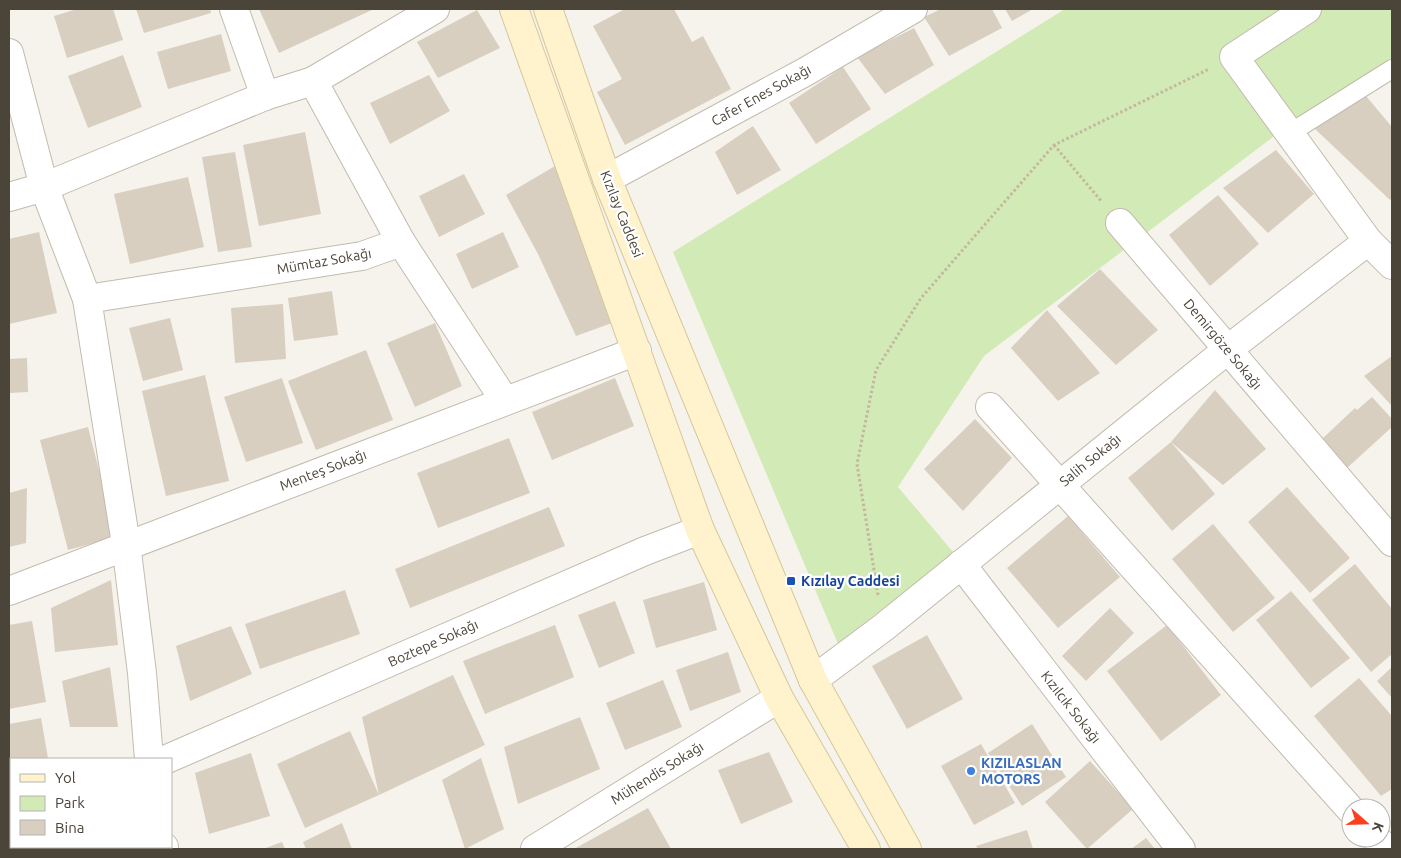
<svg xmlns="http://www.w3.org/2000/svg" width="1401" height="858" viewBox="0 0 1401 858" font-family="Ubuntu,sans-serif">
	<rect width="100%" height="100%" fill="#f6f3ec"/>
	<path fill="#d2eab5" d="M1065 9H1392V74L1294 121 984 356 898 487 954 553 838 644 673 252Z"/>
	<g fill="#d8cfc1">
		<path d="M77 9H113L123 40 67 58 54 16Z"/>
		<path d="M136 9H210L211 13 144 33Z"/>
		<path d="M259 9H374L279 53Z"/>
		<path d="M625 9H674L692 42 703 36 731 89 625 145 597 92 622 79 593 26Z"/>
		<path d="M941 9H992L1002 28 949 56 924 17Z"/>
		<path d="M1005 9H1033L1012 21Z"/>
		<path d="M477 10 500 48 438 78 417 42Z"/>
		<path d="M914 28 934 65 885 94 857 57Z"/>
		<path d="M221 34 231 71 168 89 157 52Z"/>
		<path d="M123 55 142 107 88 128 68 76Z"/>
		<path d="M843 67 871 109 816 144 789 103Z"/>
		<path d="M429 75 450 111 390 144 370 103Z"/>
		<path d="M1361 90 1392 127V198L1390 200 1313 127Z"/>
		<path d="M753 126 781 170 737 195 715 152Z"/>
		<path d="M305 132 321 214 259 226 243 145Z"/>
		<path d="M1276 150 1314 194 1268 233 1223 188Z"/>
		<path d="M235 152 252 247 218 252 202 157Z"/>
		<path d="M555 166 612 323 576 336 538 254 506 195Z"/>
		<path d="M464 174 485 214 439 237 419 196Z"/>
		<path d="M188 177 204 247 130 264 114 194Z"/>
		<path d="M1218 195 1259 244 1210 286 1169 235Z"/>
		<path d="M39 232 57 313 9 324V239Z"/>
		<path d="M503 232 519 267 472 289 456 254Z"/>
		<path d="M1100 269 1158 330 1116 365 1057 306Z"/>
		<path d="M332 291 338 335 294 341 288 298Z"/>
		<path d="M283 304 286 359 235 363 231 308Z"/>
		<path d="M1047 310 1100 373 1058 401 1011 348Z"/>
		<path d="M170 318 183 370 143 381 129 328Z"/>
		<path d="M435 323 462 386 415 407 387 343Z"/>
		<path d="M366 350 393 420 316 450 288 381Z"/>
		<path d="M1392 356V406L1364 376Z"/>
		<path d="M27 358 28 392 9 393V359Z"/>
		<path d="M205 375 229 481 166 496 142 391Z"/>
		<path d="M282 378 303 443 246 462 224 397Z"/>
		<path d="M615 378 634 426 552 460 532 412Z"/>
		<path d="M1215 390 1266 449 1223 485 1171 442Z"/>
		<path d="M1372 397 1392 419V427L1347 468 1321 440 1355 408 1357 410Z"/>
		<path d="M975 419 1012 458 963 511 924 469Z"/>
		<path d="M88 427 116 537 68 550 40 440Z"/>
		<path d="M509 438 530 493 438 528 417 473Z"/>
		<path d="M1171 442 1215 494 1172 531 1128 478Z"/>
		<path d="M1287 487 1350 558 1310 593 1248 522Z"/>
		<path d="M27 488 26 543 9 547V493Z"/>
		<path d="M549 507 565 546 410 608 395 569Z"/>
		<path d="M1068 516 1120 577 1058 628 1007 568Z"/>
		<path d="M1213 524 1275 598 1233 632 1172 559Z"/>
		<path d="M1355 564 1392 609V654L1371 672 1312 600Z"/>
		<path d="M111 580 118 645 55 652 51 608Z"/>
		<path d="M704 582 717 630 656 648 643 600Z"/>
		<path d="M345 590 360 634 260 669 245 624Z"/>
		<path d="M1291 591 1350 658 1311 688 1256 620Z"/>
		<path d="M615 601 635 653 599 668 578 615Z"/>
		<path d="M1110 608 1134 633 1086 681 1062 656Z"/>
		<path d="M32 621 46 702 9 709V625Z"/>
		<path d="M555 625 574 677 485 714 463 661Z"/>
		<path d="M1167 625 1221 695 1161 741 1107 671Z"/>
		<path d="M231 626 252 674 190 701 176 646Z"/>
		<path d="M927 635 963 699 907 729 872 666Z"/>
		<path d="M728 652 741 692 690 711 676 670Z"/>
		<path d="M110 667 118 727H70L62 681Z"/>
		<path d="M1392 667V698L1377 681Z"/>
		<path d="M453 675 485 745 379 795 362 717Z"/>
		<path d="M1359 678 1392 716V789L1381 796 1314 716Z"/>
		<path d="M663 680 682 727 625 750 606 703Z"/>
		<path d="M580 717 600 769 518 804 504 747Z"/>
		<path d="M41 718 48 758 11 759V766H9V724Z"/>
		<path d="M1032 724 1066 777 1022 806 988 753Z"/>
		<path d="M350 731 379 795 305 828 277 764Z"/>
		<path d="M981 744 1015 803 974 825 941 766Z"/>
		<path d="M769 752 793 802 741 824 718 770Z"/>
		<path d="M251 753 270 816 209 834 195 773Z"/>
		<path d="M481 758 504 829 465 849 442 780Z"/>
		<path d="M1090 761 1133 809 1087 849 1045 802Z"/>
		<path d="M648 808 671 849H574Z"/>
		<path d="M342 823 352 849H306L303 842Z"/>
		<path d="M1027 830 1033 849H978L976 846Z"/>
		<path d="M1146 838 1155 849H1131Z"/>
		<path d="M9 842H11V847H57L58 849H9Z"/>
		<path d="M282 842 285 849H263Z"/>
	</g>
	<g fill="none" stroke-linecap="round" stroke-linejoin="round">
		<defs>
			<path id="service" d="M1290 133 1392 69"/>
			<g id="minor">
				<path d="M234 9 265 96"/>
				<path d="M1307 9 1234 57 1368 241 1392 265"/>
				<path d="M9 53 44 187 87 299 126 544 142 673 149 759"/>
				<path d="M313 81 401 242"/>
				<path d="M607 179 805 72 913 9"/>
				<path d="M9 197 44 187 265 96 313 81 435 9"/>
				<path d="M1120 223 1392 542"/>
				<path d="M87 299 362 256 401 242 505 401"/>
				<path d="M990 407 1351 810"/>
				<path d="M961 564 1181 849"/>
				<path d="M9 591 637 351"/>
				<path d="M813 680 884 627 1227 350 1368 241"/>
				<path d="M167 759 645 551 700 530"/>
				<path d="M9 810 11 809"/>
				<path d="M1376 838 1386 849"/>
				<path d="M164 847V849"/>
				<path d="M535 849 779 698"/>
			</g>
			<g id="secondary">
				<path d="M514 9 700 530 779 698 866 849"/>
				<path d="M548 9 607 179 813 680 907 849"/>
			</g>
		</defs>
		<use href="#service" stroke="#c2bbae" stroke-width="20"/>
		<use href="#minor" stroke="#c2bbae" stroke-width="30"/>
		<use href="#secondary" stroke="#d6c79b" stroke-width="30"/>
		<g stroke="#c4b79f" stroke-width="3" stroke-dasharray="2.5 2.5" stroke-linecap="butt">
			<path d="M1054 145 1102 202"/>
			<path d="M878 595 857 464 876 370 921 298 1054 145 1209 69"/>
		</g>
		<use href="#service" stroke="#fff" stroke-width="18"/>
		<use href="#minor" stroke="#fff" stroke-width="28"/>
		<use href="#secondary" stroke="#fff3cd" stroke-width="28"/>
	</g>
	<rect fill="#1a4fb4" stroke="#fff" stroke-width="2" x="786" y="576" width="10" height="10" rx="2.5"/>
	<circle fill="#3f7fe0" stroke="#fff" stroke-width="2" cx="971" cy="771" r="5"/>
	<g text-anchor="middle" stroke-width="4.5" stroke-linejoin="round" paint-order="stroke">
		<g font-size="14" fill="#4b4439" stroke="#fff">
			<text transform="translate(761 95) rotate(-29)" y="5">Cafer Enes Sokağı</text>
			<text transform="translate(622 214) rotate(68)" y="5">Kızılay Caddesi</text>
			<text transform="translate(324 261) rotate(-10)" y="5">Mümtaz Sokağı</text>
			<text transform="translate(1223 344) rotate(50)" y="5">Demirgöze Sokağı</text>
			<text transform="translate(1090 460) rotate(-39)" y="5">Salih Sokağı</text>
			<text transform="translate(323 470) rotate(-21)" y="5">Menteş Sokağı</text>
			<text transform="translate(433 643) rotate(-24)" y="5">Boztepe Sokağı</text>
			<text transform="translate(1071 707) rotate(52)" y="5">Kızılcık Sokağı</text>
			<text transform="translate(657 773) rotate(-32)" y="5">Mühendis Sokağı</text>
		</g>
		<g font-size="14" font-weight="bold" fill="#164399" stroke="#fff" text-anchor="start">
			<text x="801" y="586">Kızılay Caddesi</text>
		</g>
		<g font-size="14" font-weight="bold" fill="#366cbe" stroke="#fff" text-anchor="start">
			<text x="981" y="768">KIZILASLAN<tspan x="981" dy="16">MOTORS</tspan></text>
		</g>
	</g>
	<rect width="1401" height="858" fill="none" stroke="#4b4439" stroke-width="20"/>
	<rect x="10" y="758" width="162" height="90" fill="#ffffff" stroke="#b7b4b0"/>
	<rect x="20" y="774" width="25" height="8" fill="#fff3cd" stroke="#b7b4b0"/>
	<text x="55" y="783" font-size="15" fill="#4b4439">Yol</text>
	<rect x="20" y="796" width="25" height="15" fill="#d2eab5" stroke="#b7b4b0"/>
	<text x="55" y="808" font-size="15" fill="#4b4439">Park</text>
	<rect x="20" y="820" width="25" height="15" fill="#d8cfc1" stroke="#b7b4b0"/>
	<text x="55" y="833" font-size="15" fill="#4b4439">Bina</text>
	<g transform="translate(1366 823) rotate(110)"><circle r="24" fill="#ffffff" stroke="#b7b4b0"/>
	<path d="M0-4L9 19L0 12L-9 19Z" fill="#fc3f1d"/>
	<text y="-8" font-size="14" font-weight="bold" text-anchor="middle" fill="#4b4439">K</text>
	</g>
</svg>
